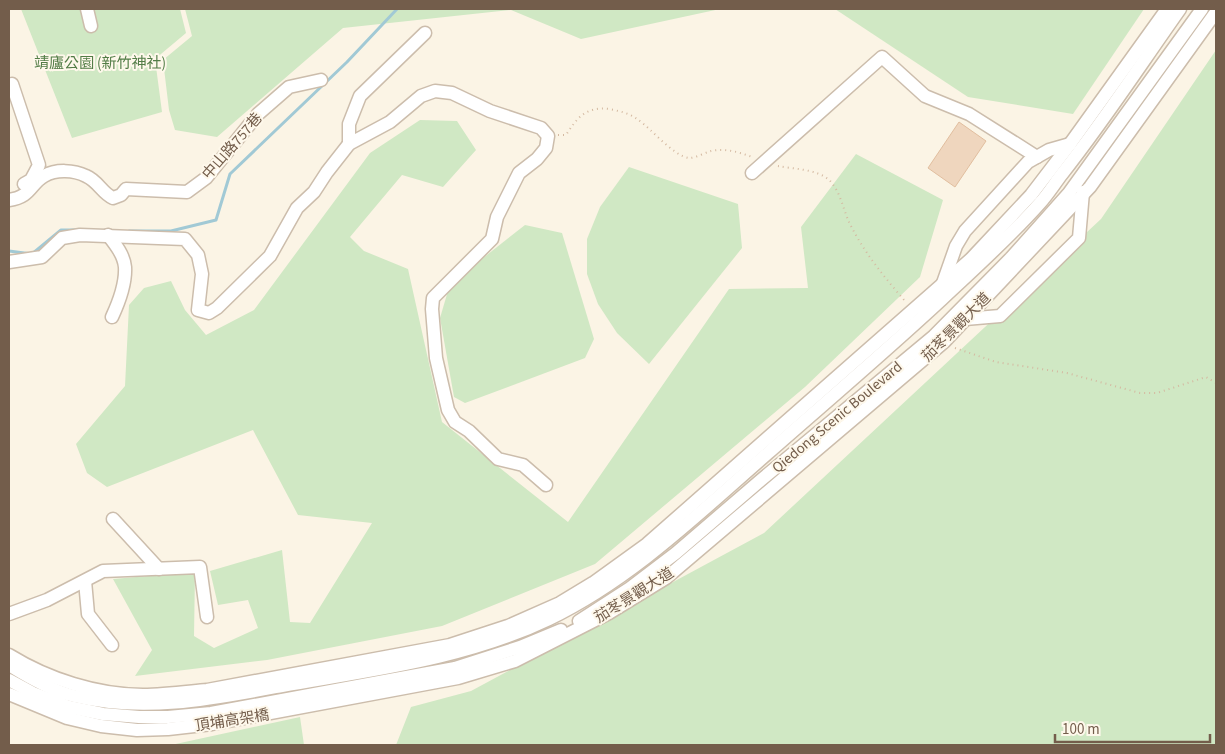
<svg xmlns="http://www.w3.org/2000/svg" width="1225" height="754" viewBox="0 0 1225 754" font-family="'Source Sans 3','Noto Sans TC',sans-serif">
	<rect width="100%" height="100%" fill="#fbf4e5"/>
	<g fill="#d0e8c4">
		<path d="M21 9H180L186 33 155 59 162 112 72 138Z"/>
		<path d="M185 9H720L581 39 511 10 343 28 217 137 175 130 169 110 163 60 192 36Z"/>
		<path d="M835 9H1144L1073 114 968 97Z"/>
		<path d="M1216 50V745H396L411 707 471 691 764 533 1101 219Z"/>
		<path d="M420 120 457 121 476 150 443 187 402 175 350 237 364 251 408 269 442 422 568 522 729 289 808 288 801 227 856 154 943 200 920 277 805 387 595 564 442 626 267 660 135 676 152 650 113 579 195 572 194 636 214 648 258 628 248 600 218 605 210 571 282 550 290 622 310 623 372 523 298 515 253 430 107 487 87 473 76 444 125 386 129 305 144 288 171 281 185 310 206 335 254 310 370 153Z"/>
		<path d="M629 167 738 204 742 248 649 364 617 333 598 304 587 274V239L600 207Z"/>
		<path d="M525 225 562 233 594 339 585 358 465 403 454 397 440 318 450 284Z"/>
		<path d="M300 717 304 745H171Z"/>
	</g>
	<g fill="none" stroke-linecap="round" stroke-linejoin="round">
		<g stroke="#a1c9d5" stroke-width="3">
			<path d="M129 231H171L216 220 230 174 347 62 397 9"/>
			<path d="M9 251 32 254 61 230H75"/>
		</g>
	</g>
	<path fill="#efd6be" stroke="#e1be9f" d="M959 122 986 141 955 187 928 168Z"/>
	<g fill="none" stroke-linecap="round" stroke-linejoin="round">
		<defs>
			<g id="minor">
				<path d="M87 9 91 26"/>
				<path d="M12 84 39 165 31 180 24 184"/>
				<path d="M349 144V124L360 96 425 33"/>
				<path d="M752 173 882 57 925 96 969 114 1037 157"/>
				<path d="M9 200C31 197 30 184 44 176 56 169 74 170 86 176 98 181 102 193 113 198L121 195 126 189 187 192 206 178 258 114 289 87 321 80"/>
				<path d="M108 235C115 244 124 255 125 267 126 284 119 302 112 317"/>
				<path d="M9 262 42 257 62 238 80 235 185 239 198 255 202 274 198 310 209 313 217 308 270 256 297 208 314 192 327 172 349 144 390 122 421 96 435 91 452 93 490 111 541 128 548 136 546 148 537 159 519 173 497 217 492 239 433 298 432 309 436 358 448 410 455 422 469 431 498 459 523 465 546 485"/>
				<path d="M943 283 956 246 965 231 1028 162 1049 150 1070 144"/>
				<path d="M965 319 1000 316 1079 238 1083 192"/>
				<path d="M113 519 159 569"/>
				<path d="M85 581 88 614 112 645"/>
				<path d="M9 614 47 600 103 571 200 567 207 617"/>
				<path d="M579 621 630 588 676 553 761 480 934 336 1011 258 1069 193 1202 9"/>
				<path d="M9 655C48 679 97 695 143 695 164 695 186 692 207 690L450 645 508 626 560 603 593 583 647 544 971 259 1031 195 1070 144 1167 9"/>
				<path d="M9 665C28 677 52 691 74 696 144 713 213 699 282 686 372 670 466 659 549 619 632 579 699 513 768 453 826 402 885 352 942 299 975 268 1010 237 1040 203 1048 194 1055 183 1062 174 1104 121 1141 64 1180 9"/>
				<path d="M9 680 33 693 54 701 69 707 103 714 139 717H168L211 713 455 668 520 647 561 630"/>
				<path d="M9 694 67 718 101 726 137 730 168 729 212 724 458 678 515 661 609 613 666 578 944 342 1090 187 1216 12"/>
			</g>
		</defs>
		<use href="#minor" stroke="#ccbdac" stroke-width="15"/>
		<g stroke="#d4b9a1" stroke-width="2" stroke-dasharray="1 4" stroke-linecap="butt">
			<path d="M558 135H566C577 118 586 106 609 109 619 111 629 113 637 119 651 128 673 156 689 158 696 158 704 153 711 151 725 148 739 152 752 157"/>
			<path d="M778 166C793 169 817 169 829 180 840 190 843 209 849 222 863 251 884 277 905 301"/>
			<path d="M955 348 996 362 1067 373 1140 393H1157L1206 377 1216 383"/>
		</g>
		<use href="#minor" stroke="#fff" stroke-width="12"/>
	</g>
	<g text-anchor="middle" stroke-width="4" stroke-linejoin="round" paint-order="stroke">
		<g font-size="15" fill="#537d47" stroke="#fef8eb">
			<text x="100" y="68">靖廬公園 (新竹神社)</text>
		</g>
		<g font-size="15" fill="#735d4b" stroke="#fef8eb">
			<text transform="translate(232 146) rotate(-49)" y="5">中山路757巷</text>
			<text transform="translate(956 327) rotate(-45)" y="5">茄苳景觀大道</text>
			<text transform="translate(837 417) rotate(-40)" y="5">Qiedong Scenic Boulevard</text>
			<text transform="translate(634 595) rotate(-32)" y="5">茄苳景觀大道</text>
			<text transform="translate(232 720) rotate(-9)" y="5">頂埔高架橋</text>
		</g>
	</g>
	<rect width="1225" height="754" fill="none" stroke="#735d4b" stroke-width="20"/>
	<path d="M1055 734v8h155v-8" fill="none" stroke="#735d4b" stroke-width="2.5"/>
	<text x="1062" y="734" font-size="15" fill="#735d4b" stroke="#fef8eb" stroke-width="4" paint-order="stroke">100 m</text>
</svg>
